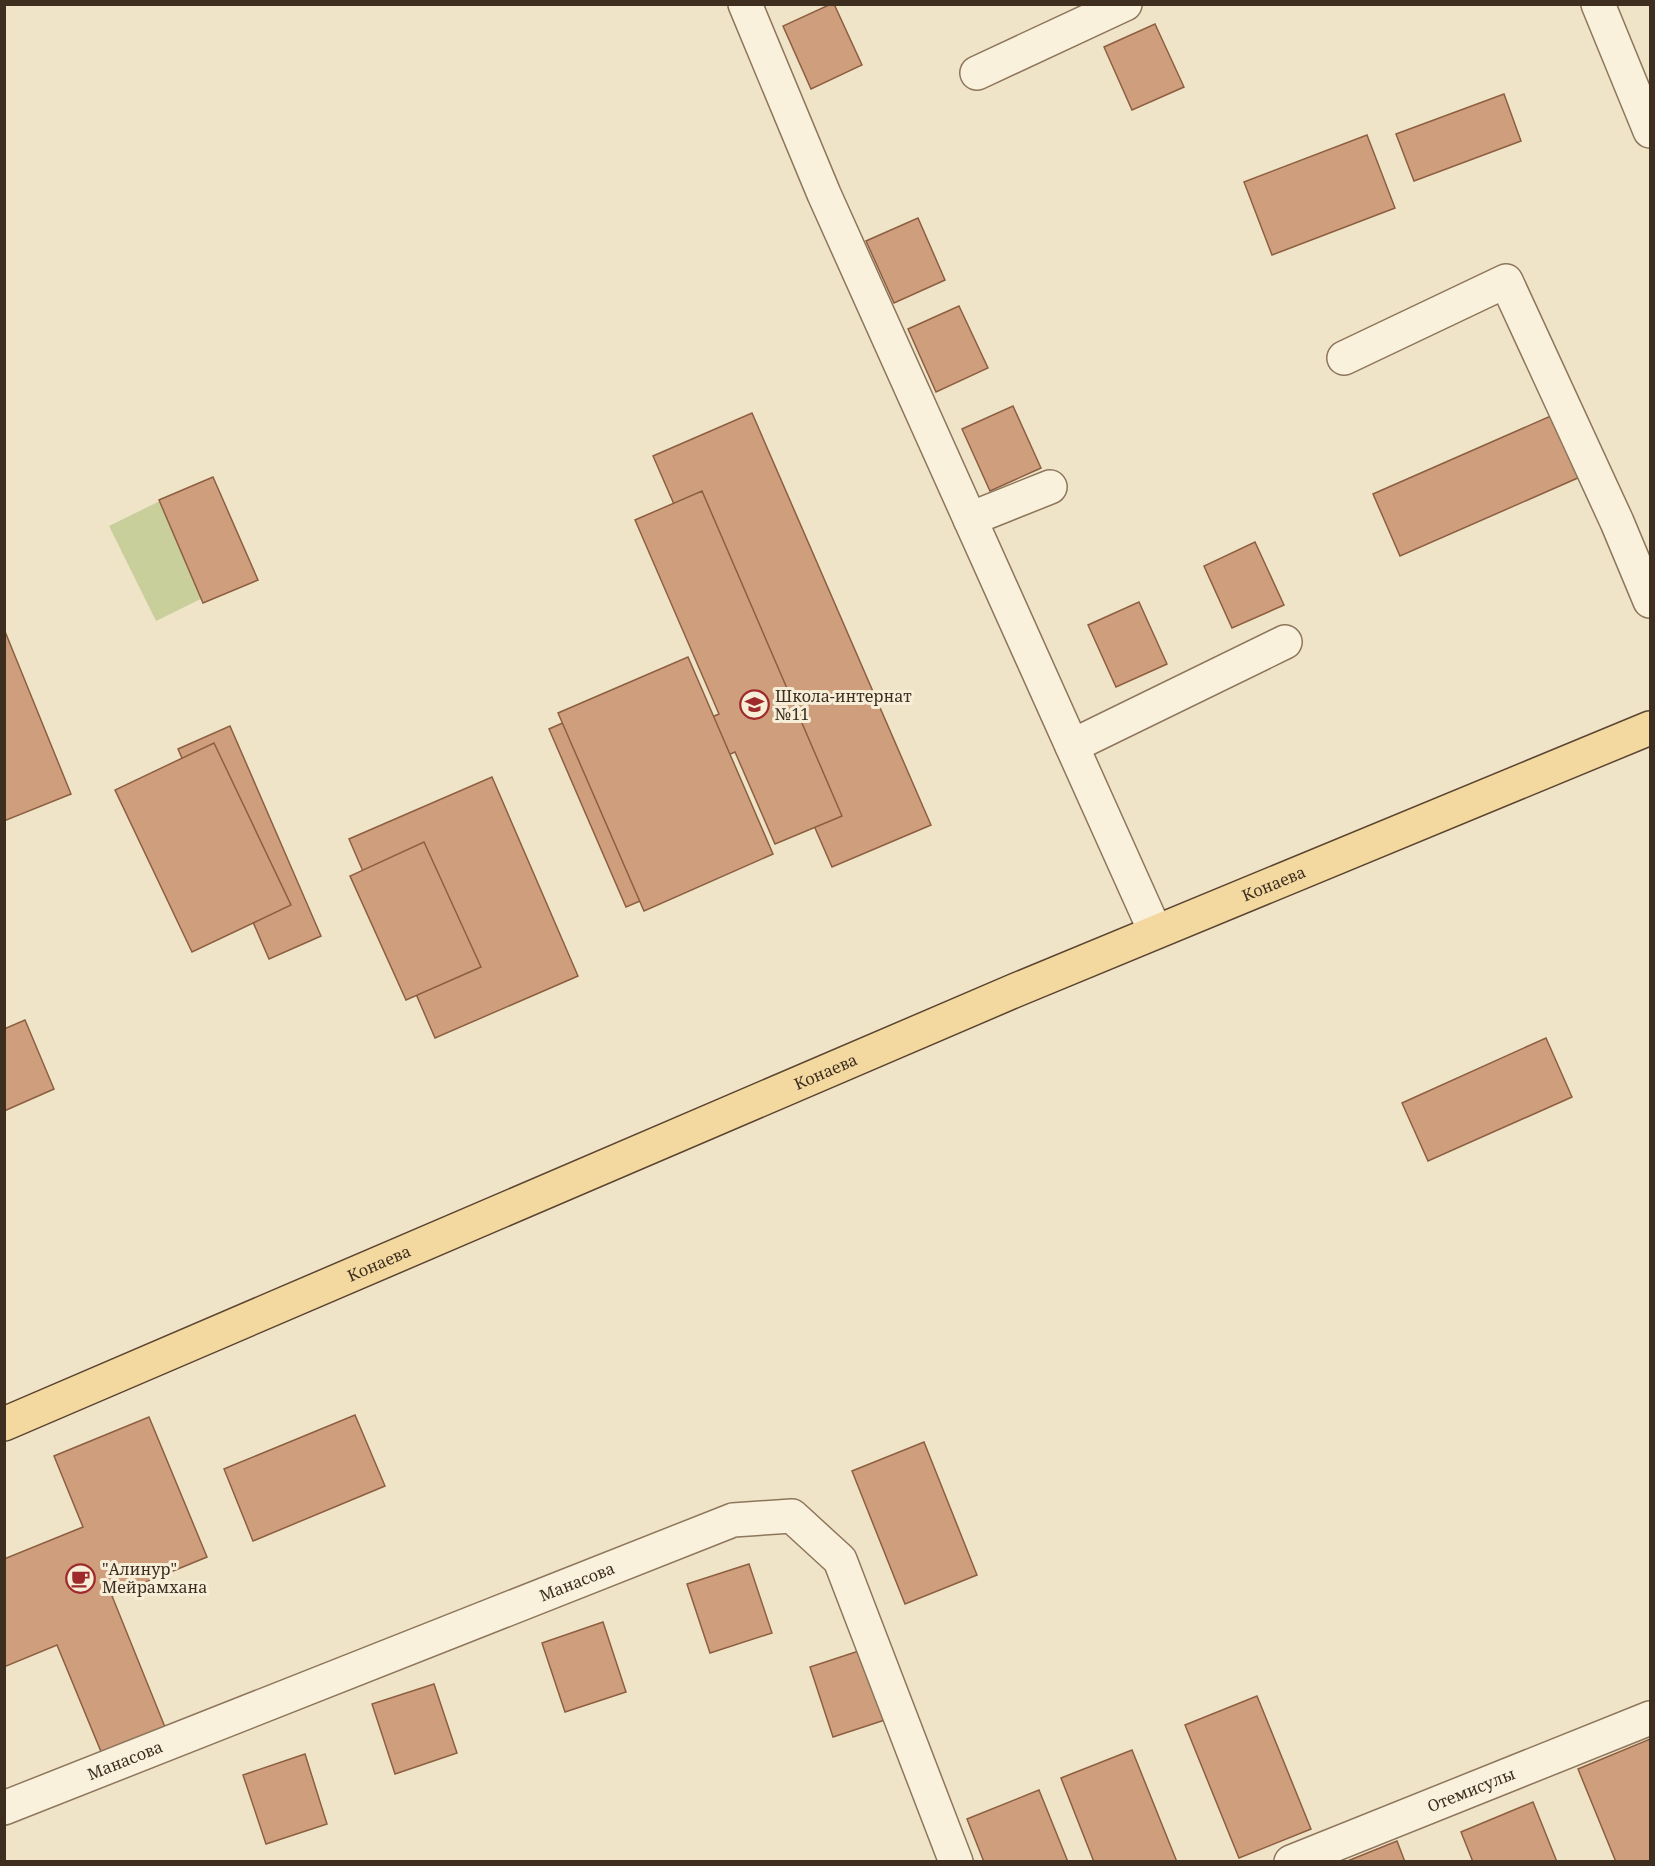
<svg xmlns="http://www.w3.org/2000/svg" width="1655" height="1866" viewBox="0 0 1655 1866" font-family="'Noto Serif',serif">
	<rect width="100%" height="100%" fill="#f0e4c8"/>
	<path fill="#c9cf9b" d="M172 495 219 590 156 621 109 526Z"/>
	<g fill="#cf9f7d" stroke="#8d5f41" stroke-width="1.5">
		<path d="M831 4H834L862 65 811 89 783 26Z"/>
		<path d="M1155 24 1184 87 1132 110 1104 47Z"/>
		<path d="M1504 94 1521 141 1414 181 1396 134Z"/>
		<path d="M1367 135 1395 208 1272 255 1244 182Z"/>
		<path d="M918 218 945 280 894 303 866 241Z"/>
		<path d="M959 306 988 368 936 392 908 329Z"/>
		<path d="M1013 406 1041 468 990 491 962 429Z"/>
		<path d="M752 413 931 825 832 867 653 456Z"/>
		<path d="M1553 415 1580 477 1400 556 1373 494Z"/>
		<path d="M213 477 258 580 203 603 159 500Z"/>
		<path d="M702 491 842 816 775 844 735 752 646 790 685 882 626 907 549 729 626 695 648 744 719 714 635 520Z"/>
		<path d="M1255 542 1284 605 1232 628 1204 566Z"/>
		<path d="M1139 602 1167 664 1116 687 1088 625Z"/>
		<path d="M4 629 71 794 4 821Z"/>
		<path d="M688 657 773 854 644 911 558 713Z"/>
		<path d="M230 726 321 936 269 959 178 749Z"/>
		<path d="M214 743 291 905 192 952 115 790Z"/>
		<path d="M492 777 578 976 435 1038 349 839Z"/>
		<path d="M424 842 481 967 406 1000 350 876Z"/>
		<path d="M25 1020 54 1089 4 1111V1029Z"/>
		<path d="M1546 1038 1572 1097 1428 1161 1402 1103Z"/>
		<path d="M355 1415 385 1486 253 1541 224 1469Z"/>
		<path d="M149 1417 207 1557 112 1596 165 1727 102 1754 57 1645 4 1667V1559L83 1527 54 1456Z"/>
		<path d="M924 1442 977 1575 905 1604 852 1471Z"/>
		<path d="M749 1564 772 1633 710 1653 687 1584Z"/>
		<path d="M603 1622 626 1692 565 1712 542 1643Z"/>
		<path d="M871 1647 894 1717 833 1737 810 1667Z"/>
		<path d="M434 1684 457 1753 395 1774 372 1704Z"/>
		<path d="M1257 1696 1311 1829 1239 1858 1185 1725Z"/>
		<path d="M1650 1739V1862H1616L1578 1769Z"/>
		<path d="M1132 1750 1177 1862H1094L1061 1778Z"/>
		<path d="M305 1754 327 1824 266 1844 243 1775Z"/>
		<path d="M1039 1790 1068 1862H984L967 1819Z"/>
		<path d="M1533 1802 1557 1862H1473L1461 1832Z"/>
		<path d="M1397 1841 1405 1862H1345Z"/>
	</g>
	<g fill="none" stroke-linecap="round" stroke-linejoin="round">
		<defs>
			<g id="minor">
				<path d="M745 4 824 194 1155 931"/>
				<path d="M1598 4 1650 131"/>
				<path d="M977 73 1125 4"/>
				<path d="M1344 358 1506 281 1617 522 1650 601"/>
				<path d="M970 519 1050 487"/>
				<path d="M1072 746 1285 642"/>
				<path id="s1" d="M4 1808 733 1520 792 1516 840 1560 956 1862"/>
				<path id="s2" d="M1291 1862 1650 1718"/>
			</g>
			<g id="major">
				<path id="s3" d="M4 1424 1016 990 1650 728"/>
			</g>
		</defs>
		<use href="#minor" stroke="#8d765c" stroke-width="36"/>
		<use href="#major" stroke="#5b4430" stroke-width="36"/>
		<use href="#minor" stroke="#faf1dc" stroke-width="33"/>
		<use href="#major" stroke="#f3d9a0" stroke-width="33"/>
	</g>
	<defs>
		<symbol id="school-ring" viewBox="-11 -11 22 22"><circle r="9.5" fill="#f7eed8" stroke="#9e2a2b" stroke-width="1.5"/><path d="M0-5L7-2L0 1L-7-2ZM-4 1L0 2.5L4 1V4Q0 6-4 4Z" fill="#9e2a2b"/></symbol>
		<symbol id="cafe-ring" viewBox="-11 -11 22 22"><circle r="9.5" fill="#f7eed8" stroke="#9e2a2b" stroke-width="1.5"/><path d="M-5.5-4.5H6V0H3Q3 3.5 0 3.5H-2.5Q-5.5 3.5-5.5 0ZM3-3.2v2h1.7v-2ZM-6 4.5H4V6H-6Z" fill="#9e2a2b"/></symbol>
	</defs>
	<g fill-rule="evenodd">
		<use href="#school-ring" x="738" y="688" width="33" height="33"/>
		<use href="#cafe-ring" x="64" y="1562" width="33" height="33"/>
	</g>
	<g text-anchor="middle" stroke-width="6" stroke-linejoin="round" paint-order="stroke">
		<g font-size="16" fill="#3d2e20" stroke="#f7eed8" text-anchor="start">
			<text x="775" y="702">Школа-интернат<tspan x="775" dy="18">№11</tspan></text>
			<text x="102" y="1575">"Алинур"<tspan x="102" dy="18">Мейрамхана</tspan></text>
		</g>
		<g font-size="16" fill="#3d2e20" stroke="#f7eed8">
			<text dy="6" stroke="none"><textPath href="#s3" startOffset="1380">Конаева</textPath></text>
			<text dy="6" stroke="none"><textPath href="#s3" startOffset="894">Конаева</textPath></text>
			<text dy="6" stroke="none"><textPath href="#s3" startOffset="408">Конаева</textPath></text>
			<text dy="6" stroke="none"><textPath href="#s1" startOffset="616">Манасова</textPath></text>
			<text dy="6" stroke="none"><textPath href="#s1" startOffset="130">Манасова</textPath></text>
			<text dy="6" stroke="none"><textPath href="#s2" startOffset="194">Отемисулы</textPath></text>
		</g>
	</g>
	<rect width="1655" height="1866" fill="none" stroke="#3d2e20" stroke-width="12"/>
</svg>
